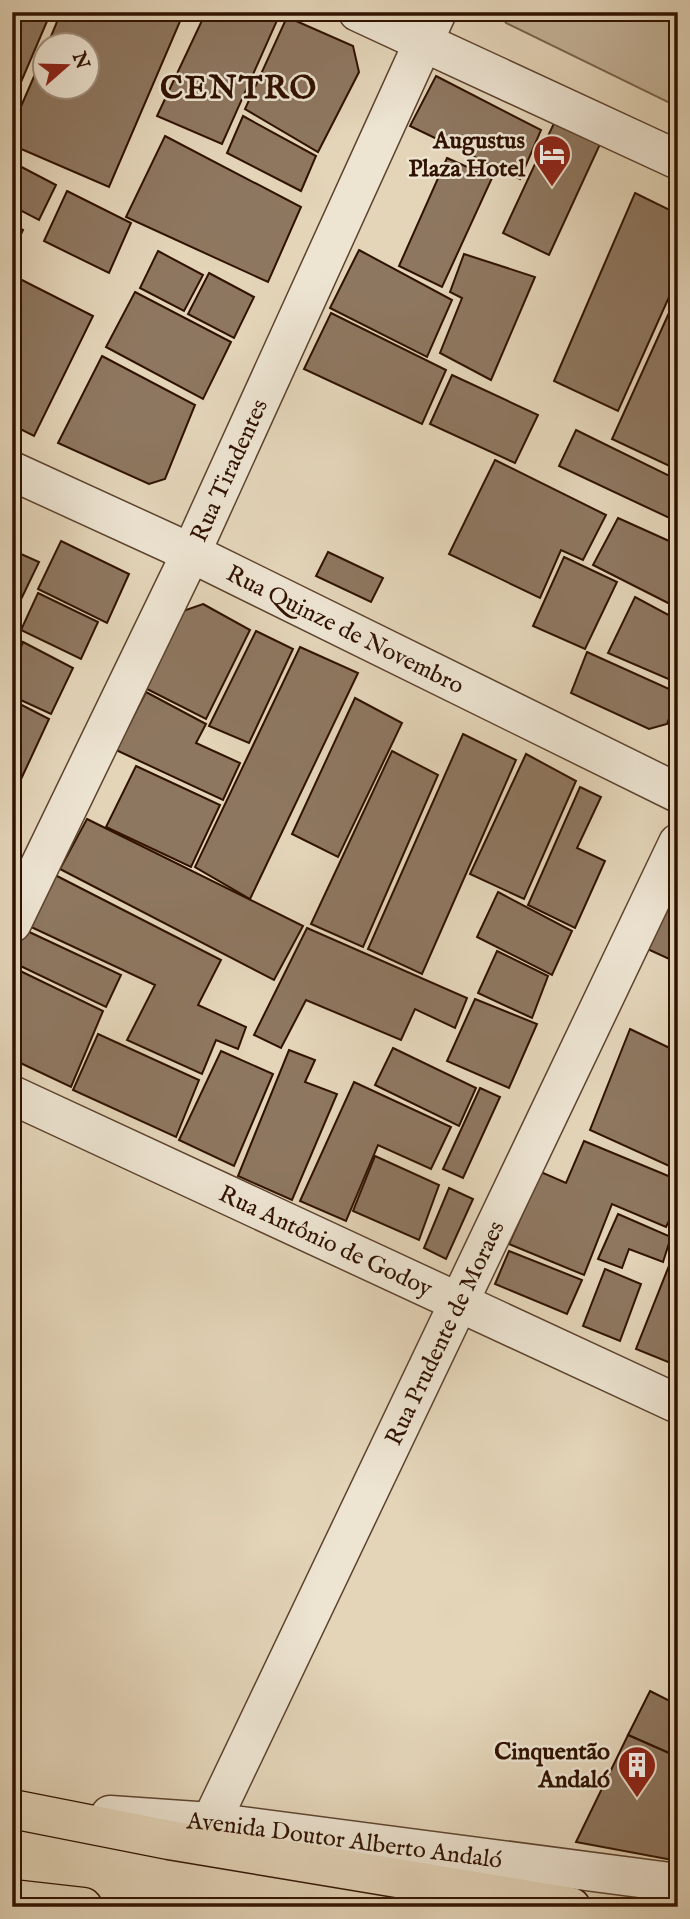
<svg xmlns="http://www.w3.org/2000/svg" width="690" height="1919" viewBox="0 0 690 1919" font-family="'IM FELL English',serif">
	<rect width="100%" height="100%" fill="#e4d5b9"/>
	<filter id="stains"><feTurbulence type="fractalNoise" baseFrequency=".00286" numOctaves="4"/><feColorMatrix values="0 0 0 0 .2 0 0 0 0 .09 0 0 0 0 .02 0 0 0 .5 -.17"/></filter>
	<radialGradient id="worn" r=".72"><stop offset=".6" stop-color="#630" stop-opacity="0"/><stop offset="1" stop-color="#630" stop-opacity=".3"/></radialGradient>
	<path fill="#c5b49a" stroke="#7a634d" stroke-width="2" d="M499 12H678V107L506 23Z"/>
	<g fill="#8e7760" stroke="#301200" stroke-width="2">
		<path d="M12 12H51L12 103Z"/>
		<path d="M61 12H184L109 187 12 145V127L46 49V88H88V46H47Z"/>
		<path d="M206 12H272L279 16 222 144 157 116Z"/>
		<path d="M287 17 353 46 359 72 318 152 245 109Z"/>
		<path d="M436 76 541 130 520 179 410 126Z"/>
		<path d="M243 116 316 156 301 191 227 153Z"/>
		<path d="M555 121 601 142 549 255 503 233Z"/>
		<path d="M165 136 301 207 268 282 126 217Z"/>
		<path d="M447 158 492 178 442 287 399 266Z"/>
		<path d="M12 162 56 185 39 220 12 206Z"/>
		<path d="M67 191 131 223 109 273 44 241Z"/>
		<path d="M635 193 678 214V277L618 411 554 381Z"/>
		<path d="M12 224 23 230 12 253Z"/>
		<path d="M359 250 452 300 427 357 330 308Z"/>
		<path d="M158 251 203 275 184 311 140 288Z"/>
		<path d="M464 254 535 277 491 380 440 353 462 298 450 292Z"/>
		<path d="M209 273 254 297 234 338 188 314Z"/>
		<path d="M12 275 93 316 34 436 12 425Z"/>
		<path d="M135 292 231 342 203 399 106 347Z"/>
		<path d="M678 293V470L612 439Z"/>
		<path d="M331 313 446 370 422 424 304 369Z"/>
		<path d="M102 356 195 405 165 479 149 484 58 443Z"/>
		<path d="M452 375 538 415 515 463 430 424Z"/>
		<path d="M576 430 678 480V522L559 466Z"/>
		<path d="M495 460 606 515 583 560 561 550 540 598 449 554Z"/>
		<path d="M618 518 678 545V608L593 565Z"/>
		<path d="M61 541 129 574 107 623 38 589Z"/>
		<path d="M12 550 39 562 12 618Z"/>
		<path d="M328 552 383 578 371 602 316 576Z"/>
		<path d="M564 557 617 582 585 649 533 626Z"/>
		<path d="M38 593 98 622 81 659 21 630Z"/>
		<path d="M635 597 678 620V671L673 681 608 653Z"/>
		<path d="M203 604 250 630 206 719 145 688 183 611Z"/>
		<path d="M256 631 293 649 249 743 209 726Z"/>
		<path d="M23 642 73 668 51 714 12 696V667Z"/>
		<path d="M300 647 358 673 250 899 195 867Z"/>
		<path d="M587 652 678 693 667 724 649 729 571 693Z"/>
		<path d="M146 692 206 724 196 743 240 763 223 800 116 750Z"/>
		<path d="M355 698 402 723 338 857 292 834Z"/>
		<path d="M12 700 49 719 16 790 12 788Z"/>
		<path d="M463 734 516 760 422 974 368 949Z"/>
		<path d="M392 751 438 775 363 947 311 924Z"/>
		<path d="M526 754 576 781 524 899 470 874Z"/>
		<path d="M136 766 220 805 191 867 106 827Z"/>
		<path d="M580 787 601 797 577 848 605 861 575 928 528 905Z"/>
		<path d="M87 819 303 926 274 980 60 869Z"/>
		<path d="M678 870V963L643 947Z"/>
		<path d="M55 875 221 960 198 1005 246 1027 238 1049 216 1040 202 1074 127 1040 155 985 29 926Z"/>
		<path d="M498 892 572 931 552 975 477 937Z"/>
		<path d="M307 928 467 998 455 1028 415 1009 401 1040 306 1000 281 1048 254 1035Z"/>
		<path d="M25 930 121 975 106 1007 12 962Z"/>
		<path d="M497 951 548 976 532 1018 478 993Z"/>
		<path d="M12 967 103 1011 71 1087 12 1059Z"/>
		<path d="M475 999 537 1024 509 1088 447 1061Z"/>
		<path d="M630 1029 678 1052V1170L590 1130Z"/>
		<path d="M98 1034 199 1080 176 1137 73 1090Z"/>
		<path d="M393 1048 476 1088 459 1126 375 1085Z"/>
		<path d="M289 1050 315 1060 305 1082 337 1094 292 1200 238 1176Z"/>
		<path d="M221 1051 273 1074 234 1166 179 1140Z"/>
		<path d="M354 1082 451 1127 431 1169 378 1145 346 1221 300 1201Z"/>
		<path d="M480 1088 500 1097 463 1178 443 1169Z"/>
		<path d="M584 1141 678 1180V1203L666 1227 612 1204 584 1275 509 1244 541 1172 566 1183Z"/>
		<path d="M375 1156 439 1185 419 1240 353 1211Z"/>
		<path d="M449 1188 473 1199 446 1259 424 1248Z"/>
		<path d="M618 1214 671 1237 663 1262 629 1249 622 1268 598 1259Z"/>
		<path d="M678 1243V1366L636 1349Z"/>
		<path d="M509 1251 582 1280 567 1314 495 1284Z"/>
		<path d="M605 1269 641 1284 620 1341 583 1326Z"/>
		<path d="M650 1691 678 1705V1757L628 1735Z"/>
		<path d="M628 1735 678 1757V1861L576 1842Z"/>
	</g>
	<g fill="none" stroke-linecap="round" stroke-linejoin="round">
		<defs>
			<g id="minor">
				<path d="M358 12 678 160"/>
				<path id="s1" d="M12 471 191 553 678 793"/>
				<path id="s2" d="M12 923 191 553 437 12"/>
				<path id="s3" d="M12 1095 678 1404"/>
				<path id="s4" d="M110 1815 211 1822 678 1883"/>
				<path id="s5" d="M211 1822 678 843"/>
			</g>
			<g id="major">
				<path d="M12 1809 169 1840 571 1907"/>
				<path d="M12 1899 83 1907"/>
			</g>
		</defs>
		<use href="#minor" stroke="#5d432e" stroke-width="41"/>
		<use href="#major" stroke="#301200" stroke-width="41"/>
		<use href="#minor" stroke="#ede4d2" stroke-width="38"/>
		<use href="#major" stroke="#e4d5b9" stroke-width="38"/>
	</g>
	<defs>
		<symbol id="hotel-pin" viewBox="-11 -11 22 30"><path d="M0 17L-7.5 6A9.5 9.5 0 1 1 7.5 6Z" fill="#8f2418" stroke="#ede4d2"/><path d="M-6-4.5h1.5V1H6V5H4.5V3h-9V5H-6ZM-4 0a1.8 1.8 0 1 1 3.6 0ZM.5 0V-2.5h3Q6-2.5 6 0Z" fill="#fff"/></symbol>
		<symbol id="building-pin" viewBox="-11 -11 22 30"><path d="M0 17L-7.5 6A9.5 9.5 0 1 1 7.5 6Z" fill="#8f2418" stroke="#ede4d2"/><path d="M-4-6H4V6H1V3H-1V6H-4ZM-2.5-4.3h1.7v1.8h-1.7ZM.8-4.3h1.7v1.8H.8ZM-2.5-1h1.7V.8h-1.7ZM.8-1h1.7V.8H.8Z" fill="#fff"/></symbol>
	</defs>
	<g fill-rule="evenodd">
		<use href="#hotel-pin" x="530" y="132" width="44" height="60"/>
		<use href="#building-pin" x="615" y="1743" width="44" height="60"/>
	</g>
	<g text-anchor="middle" stroke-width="5" stroke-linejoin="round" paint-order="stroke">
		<g font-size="24" font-weight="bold" fill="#301200" stroke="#ede4d2" text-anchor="end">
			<text x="525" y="148">Augustus<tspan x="525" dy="28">Plaza Hotel</tspan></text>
			<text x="610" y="1759">Cinquentão<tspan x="610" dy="28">Andaló</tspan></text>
		</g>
		<g font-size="24" fill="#301200" stroke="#ede4d2">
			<text dy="8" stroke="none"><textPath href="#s2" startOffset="502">Rua Tiradentes</textPath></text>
			<text dy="8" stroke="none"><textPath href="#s1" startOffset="369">Rua Quinze de Novembro</textPath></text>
			<text dy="8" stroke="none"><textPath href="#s3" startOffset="346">Rua Antônio de Godoy</textPath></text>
			<text dy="8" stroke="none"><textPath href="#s5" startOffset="542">Rua Prudente de Moraes</textPath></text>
			<text dy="8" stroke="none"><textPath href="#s4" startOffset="236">Avenida Doutor Alberto Andaló</textPath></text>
		</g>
		<g font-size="32" font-weight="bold" letter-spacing="2" fill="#301200" stroke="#ede4d2">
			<text x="239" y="98">CENTRO</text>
		</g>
	</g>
	<rect width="690" height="1919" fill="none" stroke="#e4d5b9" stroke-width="42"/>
	<rect x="14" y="14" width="662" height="1891" fill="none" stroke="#301200" stroke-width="3.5"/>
	<rect x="21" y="21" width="648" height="1877" fill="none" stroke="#301200" stroke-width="2"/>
	<g transform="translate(66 66) rotate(70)"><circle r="33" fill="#ede4d2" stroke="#a1907e" stroke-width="2"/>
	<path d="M0-5L12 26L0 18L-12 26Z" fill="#8f2418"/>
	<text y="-10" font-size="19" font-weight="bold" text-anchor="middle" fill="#301200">N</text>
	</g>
	<rect width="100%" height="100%" filter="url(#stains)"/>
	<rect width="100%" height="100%" fill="url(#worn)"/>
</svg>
